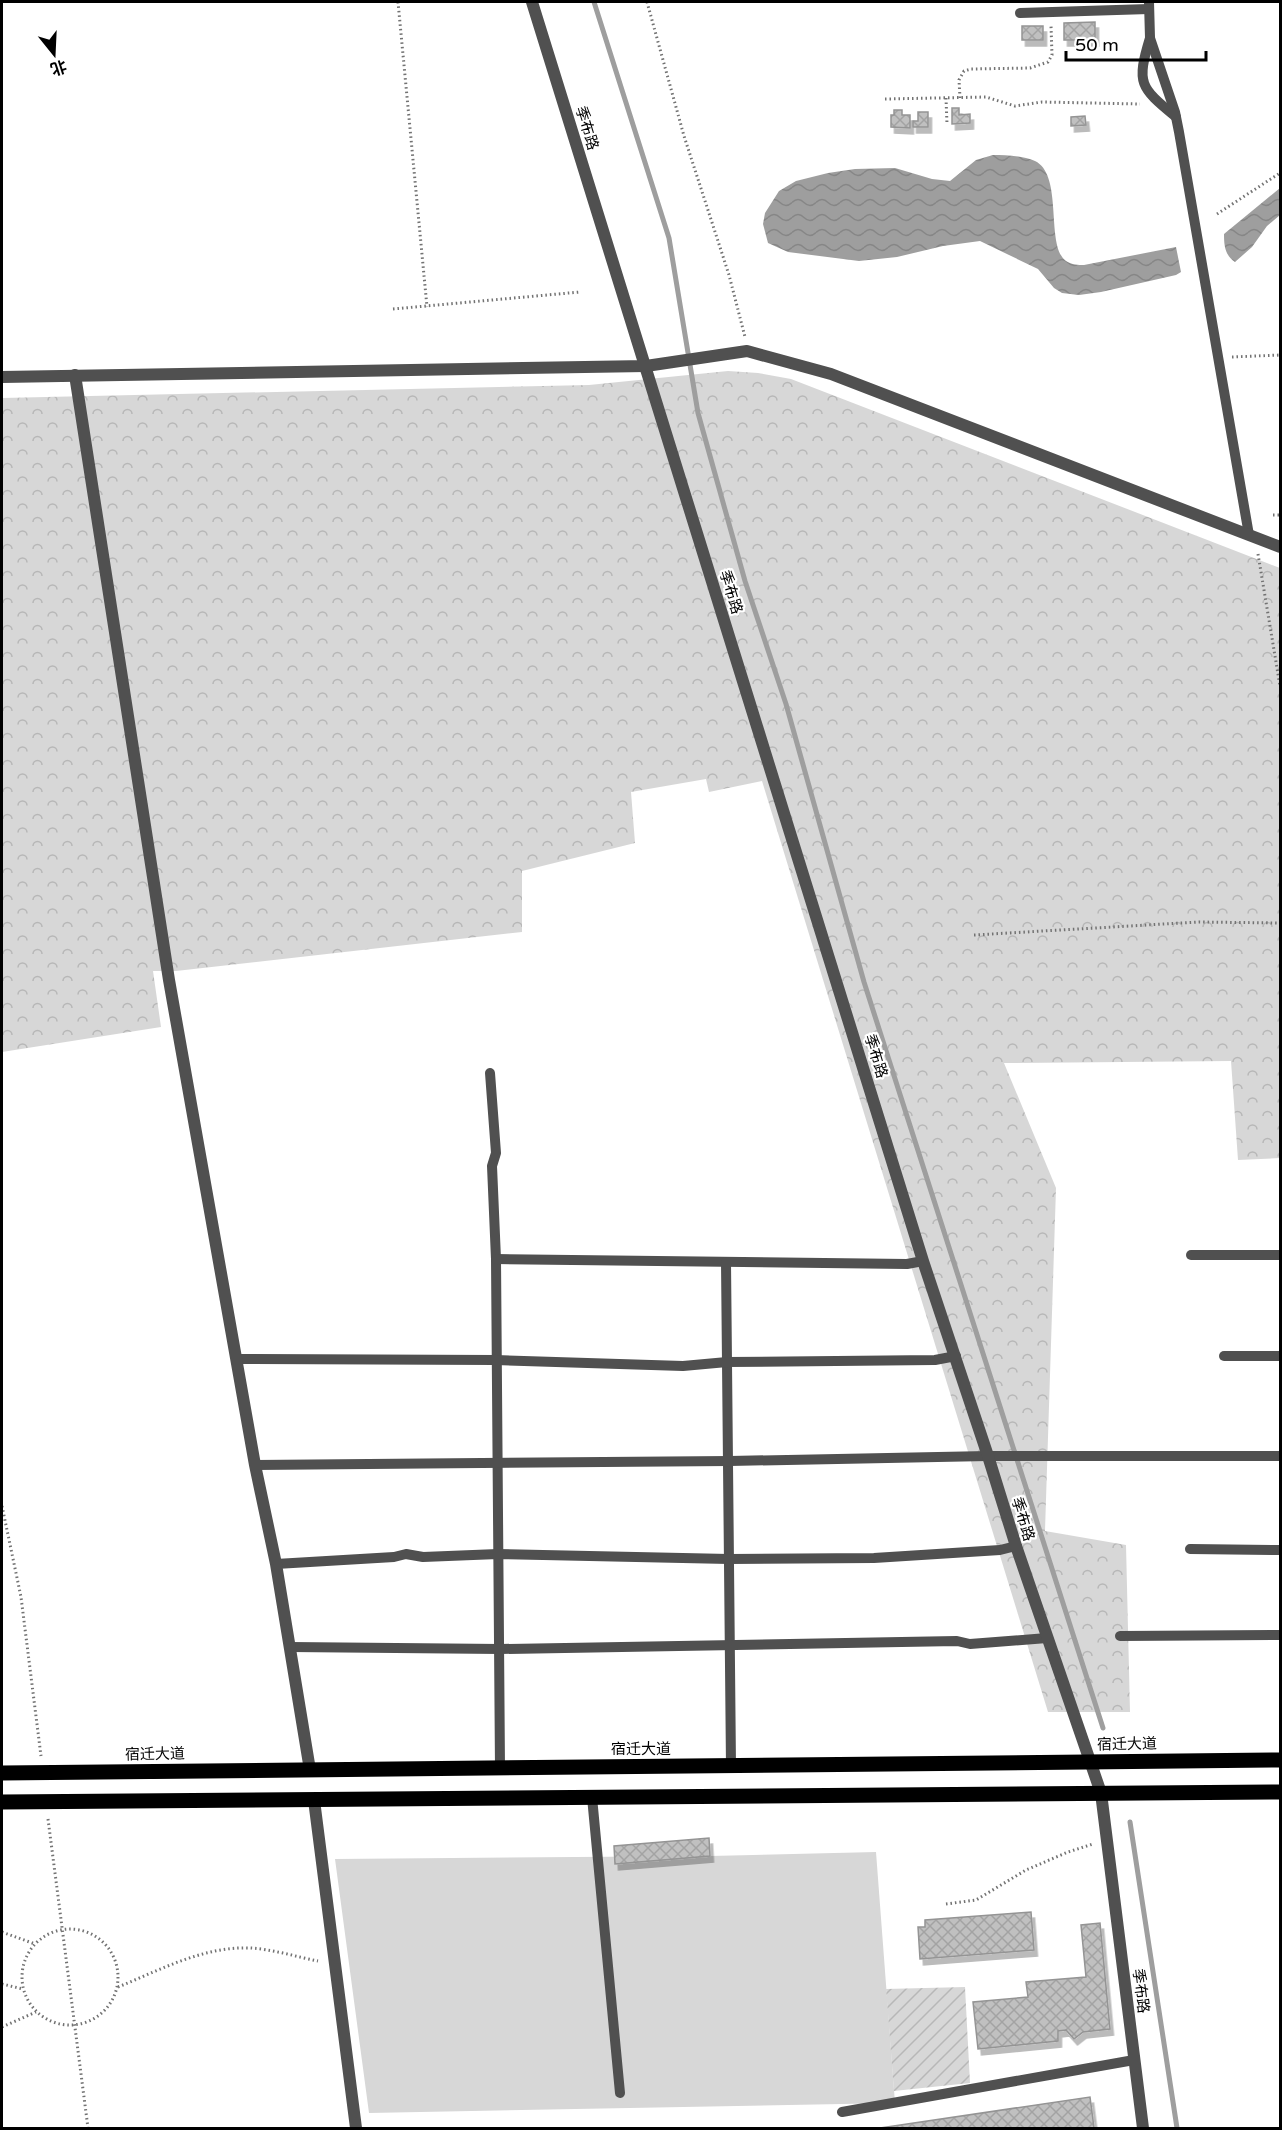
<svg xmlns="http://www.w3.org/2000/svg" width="1282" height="2130" viewBox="0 0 1282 2130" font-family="'Varela Round','Noto Sans SC',sans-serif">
	<defs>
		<pattern id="forest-crowns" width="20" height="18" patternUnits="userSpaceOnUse" patternTransform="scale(1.5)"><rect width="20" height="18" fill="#d7d7d7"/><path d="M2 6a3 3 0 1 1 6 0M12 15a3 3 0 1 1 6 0" fill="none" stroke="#b7b7b7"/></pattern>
		<pattern id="garden-furrows" width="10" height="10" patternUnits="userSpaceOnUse" patternTransform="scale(1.5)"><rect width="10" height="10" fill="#d7d7d7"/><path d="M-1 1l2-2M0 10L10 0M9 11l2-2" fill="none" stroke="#b7b7b7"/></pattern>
		<pattern id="water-waves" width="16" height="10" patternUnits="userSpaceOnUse" patternTransform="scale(1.5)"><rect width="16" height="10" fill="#9e9e9e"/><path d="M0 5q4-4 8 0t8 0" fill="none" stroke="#868686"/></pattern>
		<pattern id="building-cross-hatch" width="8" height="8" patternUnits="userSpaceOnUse" patternTransform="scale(1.5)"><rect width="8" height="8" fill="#c0c0c0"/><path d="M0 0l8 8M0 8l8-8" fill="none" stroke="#a3a3a3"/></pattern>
		<filter id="shadow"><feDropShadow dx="3.5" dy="6" stdDeviation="0" flood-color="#0004"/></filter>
	</defs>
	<rect width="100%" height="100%" fill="#fff"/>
	<path fill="#d7d7d7" d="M876 1852 895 2103 369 2113 335 1859 710 1856Z"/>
	<path fill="url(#forest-crowns)" d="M728 371 758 373 791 379 1280 568V1158L1238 1160 1231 1061 1004 1063 1056 1188 1045 1531 1126 1545 1130 1712H1048L762 781 709 792 706 779 631 792 635 843 522 871V932L176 971H153L161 1027 2 1052V398L589 385Z"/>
	<path fill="url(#garden-furrows)" d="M965 1987 970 2083 894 2091 886 1989Z"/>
	<g fill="url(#water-waves)">
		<path d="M993 155C1006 155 1023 156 1035 161 1064 175 1045 246 1066 261 1072 265 1078 265 1084 265L1176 247 1181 272 1176 275 1101 292 1079 295 1062 293 1054 288 1038 269 980 241 943 246 897 257 859 261 788 252 768 243 763 224 765 213 779 191 796 181 828 173 855 169 895 168 932 179 950 181 976 160Z"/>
		<path d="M1280 188V215L1267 226 1252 247 1235 262C1225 255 1224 246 1224 234Z"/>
	</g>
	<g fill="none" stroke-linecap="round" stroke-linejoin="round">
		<g stroke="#9e9e9e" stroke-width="5">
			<path d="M594 2 669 238 698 413 745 581 786 704 864 982 1103 1728"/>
			<path d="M1130 1822 1177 2128"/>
		</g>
	</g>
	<g fill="url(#building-cross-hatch)" stroke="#949494" stroke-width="1.5" filter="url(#shadow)">
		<path d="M1095 22V40H1064V23Z"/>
		<rect x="1022" y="26" width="21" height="14"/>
		<path d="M952 108H959V115L970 114V123L952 124Z"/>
		<path d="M894 110H902V115H910V128L891 127V115H894Z"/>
		<path d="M918 112H928V127H913V121H918Z"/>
		<path d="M1085 116 1086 125 1071 126V117Z"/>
		<path d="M709 1838 710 1856 615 1864 614 1846Z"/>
		<path d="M1031 1912 1034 1950 920 1959 918 1927H925V1920Z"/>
		<path d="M1100 1923 1110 2029 1083 2032 1074 2039 1066 2030 1058 2031V2041L978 2049 973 2002 1028 1997 1026 1982 1086 1977 1081 1925Z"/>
		<path d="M1090 2097 1094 2128H880Z"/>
	</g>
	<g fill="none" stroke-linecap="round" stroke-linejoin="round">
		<g stroke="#727272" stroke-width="3" stroke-dasharray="1.5 3" stroke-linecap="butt">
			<path d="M398 2 427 307"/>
			<path d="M647 2 684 136 729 275 745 337"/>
			<path d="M946 98 947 124"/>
			<path d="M960 98 959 80 964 71 971 69 1030 68 1048 62 1052 55 1051 26"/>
			<path d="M885 99 986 97 1015 106 1042 102 1140 104"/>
			<path d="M1217 214 1280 173"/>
			<path d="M393 309 580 292"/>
			<path d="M1232 357 1280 355"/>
			<path d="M1273 515H1280"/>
			<path d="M1258 554 1280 686"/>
			<path d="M974 935 1199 922 1280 923"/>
			<path d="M2 1506 21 1597 41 1756"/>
			<path d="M48 1819 88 2128"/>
			<path d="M946 1904 976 1900 1026 1870 1068 1852 1093 1844"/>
			<circle cx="70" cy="1977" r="48"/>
			<path d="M2 1932 35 1944"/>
			<path d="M2 1984 23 1989"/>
			<path d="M118 1987C160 1970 204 1946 250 1948 272 1949 297 1957 318 1961"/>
			<path d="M2 2027 36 2012"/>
		</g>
		<g stroke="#505050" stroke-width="10">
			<path d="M1149 2 1150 38 1175 112 1179 132 1249 535"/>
			<path d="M1020 13 1149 9"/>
			<path d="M1150 38C1136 84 1140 87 1176 117"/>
			<path d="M490 1073 496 1153 492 1166 496 1259 500 1768"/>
			<path d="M1191 1255H1280"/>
			<path d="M496 1259 907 1264 923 1261"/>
			<path d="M726 1262 731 1766"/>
			<path d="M1224 1356H1280"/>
			<path d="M236 1359 496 1360 683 1366 727 1362 935 1360 956 1356"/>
			<path d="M255 1465 730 1461 988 1456H1280"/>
			<path d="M1190 1549 1280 1550"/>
			<path d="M276 1564 394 1557 406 1554 423 1557 498 1554 729 1559 874 1558 1000 1550 1016 1546"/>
			<path d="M1120 1636 1280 1635"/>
			<path d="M290 1647 501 1649 957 1641 970 1644 1047 1638"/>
			<path d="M592 1797 620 2093"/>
			<path d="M842 2112 1134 2060"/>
		</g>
		<g stroke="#505050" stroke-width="12">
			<path d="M532 2 923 1261 988 1456 1016 1546 1101 1793 1143 2128"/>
			<path d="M75 375 169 980 255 1465 276 1564 310 1770"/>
			<path d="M2 377 646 366 747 351 831 374 1280 547"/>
			<path d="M314 1800 356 2128"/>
		</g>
		<g stroke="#000" stroke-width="15">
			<path d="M2 1773 1280 1760"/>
			<path d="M2 1802 1280 1792"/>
		</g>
	</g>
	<g text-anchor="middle" stroke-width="4.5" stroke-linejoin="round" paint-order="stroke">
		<g font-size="15" fill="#000" stroke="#fff">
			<text transform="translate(587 128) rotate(73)" y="5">季布路</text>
			<text transform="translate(731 592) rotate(73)" y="5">季布路</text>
			<text transform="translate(876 1056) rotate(73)" y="5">季布路</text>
			<text transform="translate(1023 1519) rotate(73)" y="5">季布路</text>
			<text transform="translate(1127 1744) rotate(-1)" y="5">宿迁大道</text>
			<text x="641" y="1754">宿迁大道</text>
			<text transform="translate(155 1754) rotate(-1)" y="5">宿迁大道</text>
			<text transform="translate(1141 1991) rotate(83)" y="5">季布路</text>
		</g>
	</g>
	<rect width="1282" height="2130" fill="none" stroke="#000000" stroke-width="6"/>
	<g transform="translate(54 54) rotate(162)" stroke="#ffffff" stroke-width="4.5" paint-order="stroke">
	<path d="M0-4.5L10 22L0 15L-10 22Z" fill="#000000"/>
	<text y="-9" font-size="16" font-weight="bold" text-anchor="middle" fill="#000000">北</text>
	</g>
	<path d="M1066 51v9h140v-9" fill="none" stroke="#000000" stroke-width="3"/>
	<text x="1075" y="51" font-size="18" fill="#000000" stroke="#ffffff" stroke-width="4.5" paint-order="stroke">50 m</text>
</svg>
